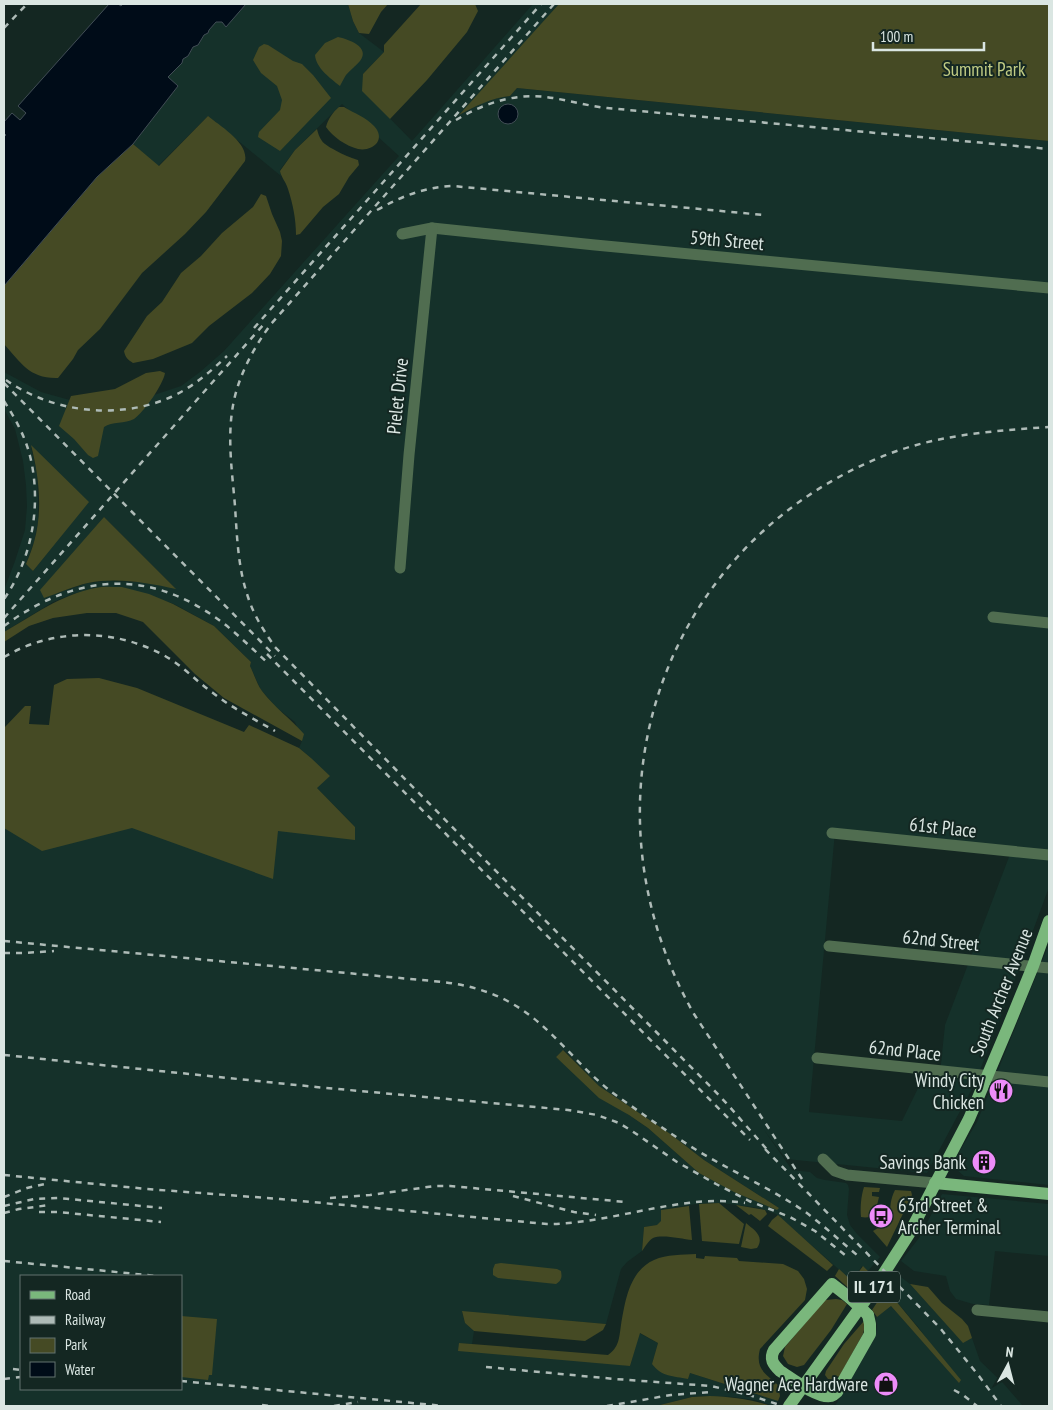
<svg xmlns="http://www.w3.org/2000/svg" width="1053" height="1410" viewBox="0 0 1053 1410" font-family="'PT Sans Narrow',sans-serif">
	<rect width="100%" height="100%" fill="#142722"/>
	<g fill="#15312a" fill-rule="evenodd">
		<path d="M246 4H348L353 21 359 33 384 52 363 74V91L412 141 533 4H559L461 114 484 102 500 97 510 96 517 88 1049 141V887L1016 977 975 1083 927 1173 786 1159 764 1130 792 1170 810 1172 817 1178 825 1180 846 1183 848 1185 849 1189 847 1215 850 1225 857 1234 880 1257 868 1271 862 1266 852 1281 776 1214 759 1208 745 1206 721 1203 696 1204 661 1210V1221L658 1225 644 1227 642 1251 627 1262 621 1269 606 1324 462 1312 465 1323 474 1331 472 1344 459 1343 630 1366 639 1333 658 1343 652 1364 688 1379 690 1373 778 1401 774 1406 755 1400 733 1397 710 1396 692 1397 656 1406H4V796L355 827 317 788 311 758 299 748 302 741 295 722 277 708 261 690 250 666 251 662 214 626 174 604 122 587 96 588 73 594 53 602 4 632V590L15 561 25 530 27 506 26 485 23 461 15 429 4 409V372L41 392 77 402 151 396 181 386 200 372 224 351 399 156 342 104 295 150 280 170 281 176 208 116 158 166 133 144 178 86 168 77 183 59 188 56 193 47 197 45 204 35 214 23 219 21 222 22 226 26ZM31 447 88 502 33 571 26 564 34 542 38 522V497L37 473ZM104 517 175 588 142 582 106 581 88 583 45 597ZM835 832 1012 849 945 1025 940 1073 926 1072 902 1121 809 1112ZM564 1050 599 1086 669 1133 704 1160 779 1208 699 1173 648 1128 629 1115 556 1057ZM21 1276H181V1389H21Z"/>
		<path d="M1049 944V1185L964 1176 957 1170 955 1159 977 1122Z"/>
		<path d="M942 1194 1049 1204V1256L995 1251 989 1305 973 1304 956 1299 950 1291 946 1276 914 1271 901 1261 919 1238Z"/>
		<path d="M897 1274 910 1284 963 1342 972 1338 980 1361 1003 1383 1023 1406H835L876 1331 877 1326 876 1317 891 1306 959 1382 918 1327 886 1289Z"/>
	</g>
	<g fill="#454a24">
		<path d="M348 4H388L381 12 369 34 359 33 353 21Z"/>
		<path d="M421 4H475L478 11 467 32 427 80 390 119 362 91 363 74 384 52V45Z"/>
		<path d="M559 4H1049V141L517 88 510 96C491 98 476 106 459 115Z"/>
		<path d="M338 37C348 39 371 47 360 61 356 66 350 70 346 75 344 78 342 82 340 86 330 78 316 68 315 55L325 43Z"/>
		<path d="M264 44 268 45 293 61 302 64 313 75 331 98 280 151 258 137 259 132 280 110 282 100 277 86 261 73 253 60 259 47Z"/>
		<path d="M339 107H344C354 113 367 118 374 126 387 140 372 152 358 149 346 146 333 137 326 127 328 119 333 112 339 107Z"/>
		<path d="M208 116C220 126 249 143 245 161L206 212 185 234 142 273 100 329 78 350 73 359 58 378C30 379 21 363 4 344V286L97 177 133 144 159 166Z"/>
		<path d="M317 129C318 133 319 137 322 141 326 147 350 158 358 160L359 165 349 177 339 194 323 207 300 234 296 235C296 220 293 204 288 189 286 182 281 177 280 171L295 150Z"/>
		<path d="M261 194 266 196 272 214 280 232 282 241 281 256 270 274 252 293 209 326 192 343 153 359 133 363C128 360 125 357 124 351L147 316 162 302 181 273 201 256 222 233 253 207Z"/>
		<path d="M160 371 165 373C163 385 144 412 134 419 125 424 112 421 104 427L98 456 93 458 88 455 74 439 59 426 71 396 115 389 146 373Z"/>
		<path d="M31 445 89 502 33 571 26 564C29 557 32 549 34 542 43 511 39 476 31 445Z"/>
		<path d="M104 517 176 589C148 583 118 577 88 583 74 586 59 593 44 598L40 590Z"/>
		<path d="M122 587 149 594 173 604 214 626 251 662 250 666C254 674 257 684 262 691 274 707 291 719 304 734L302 741 224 698 195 674 143 622 116 613H87L53 618 29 626 4 642V632C34 615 60 595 95 588 103 586 113 587 122 587Z"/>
		<path d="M99 678 137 688 244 732 249 725 299 748 311 758 330 776 317 788 355 827V840L278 831 273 879 132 828 42 851 4 828V728L25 706H31L29 724 49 725 54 685 67 679Z"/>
		<path d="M563 1050 599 1086 669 1133 704 1160 779 1208 777 1210 734 1192 699 1173 648 1128 629 1115 599 1098 556 1057Z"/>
		<path d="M864 1187 880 1188 879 1192H872V1196L879 1197 875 1214C871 1217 867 1218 861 1217 860 1208 861 1196 864 1187Z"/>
		<path d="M895 1190 911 1191 912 1195 887 1247 873 1231C898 1218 885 1209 895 1190Z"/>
		<path d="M719 1203 744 1224 739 1244 702 1241 699 1204Z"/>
		<path d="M736 1205 765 1210 767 1214 760 1221 751 1214 749 1215Z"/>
		<path d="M689 1206 692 1240C682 1239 662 1234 653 1238 648 1241 645 1247 642 1251L644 1227 657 1225 661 1221V1210Z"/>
		<path d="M778 1215 833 1265 827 1271 768 1226 772 1220Z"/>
		<path d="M746 1223C754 1230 765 1236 757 1248L751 1249 741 1247Z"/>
		<path d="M696 1254V1258L704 1259 705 1256 737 1258 739 1261 783 1264 798 1271 804 1279 807 1289 805 1300 760 1349C755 1369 765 1373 778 1385L780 1396 778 1401 690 1373 688 1379C673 1376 662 1377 652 1364L658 1343 640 1333 630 1366 458 1351 459 1343 608 1355C619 1347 619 1339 621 1325 625 1302 629 1271 654 1260 667 1254 682 1255 696 1254Z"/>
		<path d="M501 1263 557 1269 561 1271C562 1277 562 1280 556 1284L498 1278 493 1275V1269L495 1264Z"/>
		<path d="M863 1266 868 1271 854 1293 835 1276 839 1269 852 1281Z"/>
		<path d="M910 1284 928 1287 942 1303 962 1319 968 1326 972 1338 963 1343Z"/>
		<path d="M886 1289 961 1380 959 1383 891 1306 877 1317 872 1310Z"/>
		<path d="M836 1299 842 1300 847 1304 831 1330 804 1365 797 1367 788 1364 783 1356 785 1347 823 1302 826 1300Z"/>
		<path d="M462 1311 606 1324 603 1330 585 1341 474 1331 465 1323Z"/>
		<path d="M181 1316 217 1319 212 1375H209L208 1380 181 1377Z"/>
		<path d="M864 1321V1330L863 1334 839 1377 838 1376 833 1380 828 1379 825 1375 826 1371 844 1344Z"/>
		<path d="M710 1396C731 1397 751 1399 771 1406H656L692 1397Z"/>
	</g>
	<g fill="#000c18" stroke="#414d55">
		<path d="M109 4H118L121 6 123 4H246L226 27 222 22H216L209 30 208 33 204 35 198 45 193 47 188 56 183 59 182 63 168 77 178 86 133 144 97 177 4 286V137L6 135 4 133V122L12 113 20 120 26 113 18 106Z"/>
		<circle cx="508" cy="114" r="10"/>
	</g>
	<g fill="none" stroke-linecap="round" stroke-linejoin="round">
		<g stroke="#506d50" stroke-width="11">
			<path d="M402 234 432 228 595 245 1049 288"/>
			<path d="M400 568 409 455 432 228"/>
			<path d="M993 617 1049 623"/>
			<path d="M832 833 1049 855"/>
			<path d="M829 946 1049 968"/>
			<path d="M817 1058 1049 1082"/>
			<path d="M823 1159 835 1171 847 1175 935 1183"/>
			<path d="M977 1310 1049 1317"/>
		</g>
		<g stroke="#7ab77c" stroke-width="12">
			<path d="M935 1183 1049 1194"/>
			<path d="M850 1298 832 1284 774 1350C769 1359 773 1364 780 1371 791 1378 818 1399 831 1396 834 1395 835 1394 837 1392L870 1334V1324L868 1315"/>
			<path d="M789 1406 877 1284 909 1234 969 1119 1008 1027 1033 966 1049 921"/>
		</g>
		<g stroke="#aebbb7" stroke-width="2.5" stroke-dasharray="6 6" stroke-linecap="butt">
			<path d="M554 4 271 324C255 346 242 369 235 396 226 432 232 470 235 506 237 537 238 568 248 597 254 616 264 631 275 647L473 848 712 1088 728 1105 770 1153"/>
			<path d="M4 28 27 4"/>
			<path d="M456 120C486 102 518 92 553 98 571 101 589 106 607 108L1049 149"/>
			<path d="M377 210C402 196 425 187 453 186L764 215"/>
			<path d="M254 328 541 4"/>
			<path d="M6 380C53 413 119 420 171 397 193 387 210 372 227 356"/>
			<path d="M4 383 275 656"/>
			<path d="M4 401C15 418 25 436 30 456 42 504 32 559 4 599"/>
			<path d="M4 618 264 324"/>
			<path d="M4 626C67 580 135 567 204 610 228 624 248 645 269 664"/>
			<path d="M267 654 750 1140"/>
			<path d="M4 657C53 628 115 628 165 656 183 666 196 681 213 693 232 708 254 719 275 731"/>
			<path d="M4 941 443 982C467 985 490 991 511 1003 551 1025 577 1066 613 1093 641 1113 669 1133 698 1151 733 1172 770 1188 804 1211 822 1224 839 1240 857 1255"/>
			<path d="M4 953H24L54 951"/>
			<path d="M4 1055 316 1087 568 1110 597 1115 619 1123 632 1131 677 1162 716 1184 749 1201 790 1217 815 1231 845 1255"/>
			<path d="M765 1149 940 1328 979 1376 1001 1406"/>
			<path d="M4 1175 147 1189 280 1199 547 1224C613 1224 681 1193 745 1203"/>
			<path d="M802 1179 694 1014C577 808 655 553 876 459 932 435 990 431 1049 427"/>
			<path d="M513 1196 574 1212 596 1215"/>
			<path d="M4 1197 27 1188 49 1183"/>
			<path d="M330 1198 370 1195 435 1186H450L626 1202"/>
			<path d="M4 1206 34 1199 59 1198 162 1208"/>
			<path d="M39 1212H58L161 1222"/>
			<path d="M4 1213 19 1209 50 1205"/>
			<path d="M4 1261 157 1276"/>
			<path d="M486 1367 615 1379 711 1386 749 1395 783 1406"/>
			<path d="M13 1369 21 1370"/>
			<path d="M4 1379 21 1377"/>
			<path d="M181 1381 444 1406"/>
			<path d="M954 1390 963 1395 977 1406"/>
			<path d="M262 1405 271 1406"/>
			<path d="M334 1406 358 1402"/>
			<path d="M607 1406 671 1395 711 1392"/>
		</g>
		<path stroke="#7ab77c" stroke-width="12" d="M850 1298 863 1310 868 1315"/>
	</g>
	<defs>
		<symbol id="restaurant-disc" viewBox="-11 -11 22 22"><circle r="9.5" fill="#ed8cf9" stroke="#142722"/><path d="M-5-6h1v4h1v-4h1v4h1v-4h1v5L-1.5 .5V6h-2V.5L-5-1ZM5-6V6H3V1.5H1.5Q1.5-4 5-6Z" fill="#111"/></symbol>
		<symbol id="building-disc" viewBox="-11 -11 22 22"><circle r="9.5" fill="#ed8cf9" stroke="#142722"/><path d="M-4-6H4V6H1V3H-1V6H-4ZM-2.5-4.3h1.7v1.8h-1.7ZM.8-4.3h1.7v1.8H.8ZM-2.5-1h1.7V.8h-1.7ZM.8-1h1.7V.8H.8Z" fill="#111"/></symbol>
		<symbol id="bus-disc" viewBox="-11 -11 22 22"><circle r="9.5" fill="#ed8cf9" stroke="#142722"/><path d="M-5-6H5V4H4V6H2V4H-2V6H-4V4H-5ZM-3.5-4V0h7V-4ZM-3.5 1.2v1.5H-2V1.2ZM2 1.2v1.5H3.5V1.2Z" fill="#111"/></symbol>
		<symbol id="shop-disc" viewBox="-11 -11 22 22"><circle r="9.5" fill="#ed8cf9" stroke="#142722"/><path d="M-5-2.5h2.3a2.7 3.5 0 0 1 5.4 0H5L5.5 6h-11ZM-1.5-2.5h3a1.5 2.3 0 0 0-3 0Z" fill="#111"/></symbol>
	</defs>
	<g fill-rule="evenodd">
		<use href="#restaurant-disc" x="987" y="1077" width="28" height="28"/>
		<use href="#building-disc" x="970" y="1148" width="28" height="28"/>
		<use href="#bus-disc" x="867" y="1202" width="28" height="28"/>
		<use href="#shop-disc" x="872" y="1370" width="28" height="28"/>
	</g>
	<g text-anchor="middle" stroke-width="4" stroke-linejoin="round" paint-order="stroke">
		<rect fill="#142722" stroke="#9fada8" stroke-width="1" x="848" y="1271.5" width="52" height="31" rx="4"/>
		<g font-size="18" font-weight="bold" fill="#dae6e2">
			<text x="874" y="1293">IL 171</text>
		</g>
		<g font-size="19" fill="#c1cc84" stroke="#142722">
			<text x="984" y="76">Summit Park</text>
		</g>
		<g font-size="19" fill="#dae6e2" stroke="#142722">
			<text transform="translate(727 240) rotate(5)" y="7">59th Street</text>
			<text transform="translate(397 396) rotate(-84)" y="7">Pielet Drive</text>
			<text transform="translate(943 827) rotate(6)" y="7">61st Place</text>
			<text transform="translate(941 940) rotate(6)" y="7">62nd Street</text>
			<text transform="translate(1001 992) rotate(-68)" y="7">South Archer Avenue</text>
			<text transform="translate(905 1050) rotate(6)" y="7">62nd Place</text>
		</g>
		<g font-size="19" fill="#dae6e2" stroke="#142722" text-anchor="end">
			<text x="984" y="1087">Windy City<tspan x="984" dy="22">Chicken</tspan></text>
			<text x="966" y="1169">Savings Bank</text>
			<text x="898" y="1212" text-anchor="start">63rd Street &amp;<tspan x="898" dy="22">Archer Terminal</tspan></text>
			<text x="868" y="1391">Wagner Ace Hardware</text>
		</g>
	</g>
	<rect width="1053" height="1410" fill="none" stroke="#dae6e2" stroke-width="10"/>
	<rect x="20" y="1275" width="162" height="115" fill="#142722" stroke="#63736f"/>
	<rect x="30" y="1291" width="25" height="8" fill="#7ab77c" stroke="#63736f"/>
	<text x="65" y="1300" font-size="15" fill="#dae6e2">Road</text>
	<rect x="30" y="1316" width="25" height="8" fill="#aebbb7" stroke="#63736f"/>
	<text x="65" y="1325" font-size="15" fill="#dae6e2">Railway</text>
	<rect x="30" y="1338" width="25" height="15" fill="#454a24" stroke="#63736f"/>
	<text x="65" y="1350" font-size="15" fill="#dae6e2">Park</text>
	<rect x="30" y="1362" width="25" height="15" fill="#000c18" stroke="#63736f"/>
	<text x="65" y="1375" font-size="15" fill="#dae6e2">Water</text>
	<g transform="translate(1008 1365) rotate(7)" stroke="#142722" stroke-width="4" paint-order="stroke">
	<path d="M0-4L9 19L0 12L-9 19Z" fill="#dae6e2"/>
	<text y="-8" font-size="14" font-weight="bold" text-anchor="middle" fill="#dae6e2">N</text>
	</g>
	<path d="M873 42v8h111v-8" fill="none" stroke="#dae6e2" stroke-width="2.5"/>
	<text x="880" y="42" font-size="15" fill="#dae6e2" stroke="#142722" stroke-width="4" paint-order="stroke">100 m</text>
</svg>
